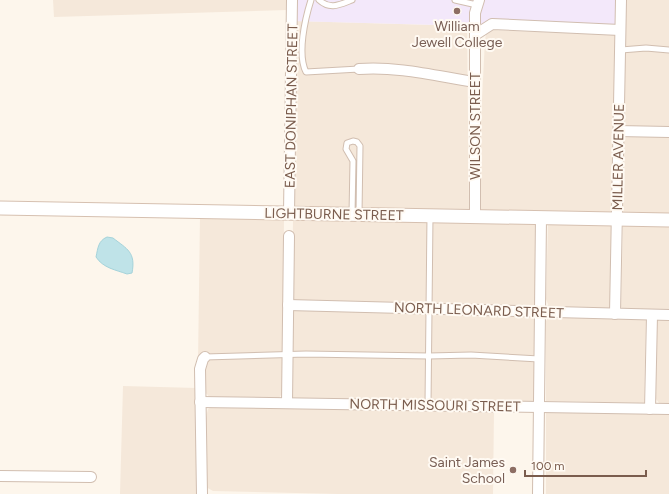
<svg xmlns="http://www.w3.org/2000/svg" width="669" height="494" viewBox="0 0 669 494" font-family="Figtree,sans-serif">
	<rect width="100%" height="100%" fill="#fdf6ec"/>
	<g fill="#f5e8da">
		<path d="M53 0H287V10L54 17Z"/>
		<path d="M626 0H669V131L624 127Z"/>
		<path d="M296 21 467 26 469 210 292 207Z"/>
		<path d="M491 30 616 35 613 213 479 212V158L485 40 486 34Z"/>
		<path d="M669 134V216L622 214 624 136 625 135Z"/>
		<path d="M200 216 284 220 282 394 278 399 210 398 206 393 198 363Z"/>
		<path d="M293 220 537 224 536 306 294 301 292 297Z"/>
		<path d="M548 224 612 225 611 309 549 307 546 299Z"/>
		<path d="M623 226H669V310L623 309 621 307Z"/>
		<path d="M295 310 536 314 534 402 293 399 292 313Z"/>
		<path d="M549 317 646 319 644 403 546 401V321Z"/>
		<path d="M669 318V404H660L656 399 657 322 659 319Z"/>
		<path d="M123 386 197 388V494H120Z"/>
		<path d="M213 406 494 410 493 494H338L213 491 206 487V417L208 409Z"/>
		<rect x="546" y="412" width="123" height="82"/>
	</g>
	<path fill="#f3e8fa" d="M292 0H621L620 30 292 21Z"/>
	<path fill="#bfe3e8" stroke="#a5d3da" d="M107 237 113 238C127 249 136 252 132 273L127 274C116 270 103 268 96 257 98 248 98 241 107 237Z"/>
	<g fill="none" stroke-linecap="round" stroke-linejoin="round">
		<defs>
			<g id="lane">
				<path d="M311 0C305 19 297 54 306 72L359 69"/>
				<path d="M319 0C330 10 339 5 352 0"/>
				<path d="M455 0 477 5"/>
				<path d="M621 50 646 48 669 50"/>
				<path d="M352 214 353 161 346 149 347 143 353 141 357 142 360 146 359 214"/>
				<path d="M205 357 306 354 429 356 471 355 539 359"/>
				<path d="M428 405 430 216"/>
			</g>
			<g id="street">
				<path d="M475 35 492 24 620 30"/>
				<path d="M359 69C397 66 436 76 474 82"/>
				<path d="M618 131 669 132"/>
				<path d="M289 213 292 0"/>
				<path d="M475 217V13L479 0"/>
				<path d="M288 305 669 315"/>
				<path d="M615 314 621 0"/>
				<path d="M200 402 669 409"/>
				<path d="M287 403 289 236"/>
				<path d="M650 409 652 315"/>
				<path d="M0 476 91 477"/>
				<path d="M202 494 200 369 203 359 205 357"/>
				<path d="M538 494 541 218"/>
			</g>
			<path id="secondary" d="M0 208 669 220"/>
		</defs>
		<use href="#lane" stroke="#d1beb0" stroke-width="7"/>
		<use href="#street" stroke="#d1beb0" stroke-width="12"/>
		<use href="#secondary" stroke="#d6c0b0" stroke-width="15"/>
		<use href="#lane" stroke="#fff" stroke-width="5"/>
		<use href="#street" stroke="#fff" stroke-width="10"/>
		<use href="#secondary" stroke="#fff" stroke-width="13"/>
	</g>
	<g fill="#8d6e63" stroke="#fffaf3" stroke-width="1.5">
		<circle cx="457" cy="11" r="4"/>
		<circle cx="513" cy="470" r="4"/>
	</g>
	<g text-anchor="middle" stroke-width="4" stroke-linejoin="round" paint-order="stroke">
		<g font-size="14" fill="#785e54" stroke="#fffaf3">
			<text x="457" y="31">William<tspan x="457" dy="16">Jewell College</tspan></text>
			<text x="505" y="467" text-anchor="end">Saint James<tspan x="505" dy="16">School</tspan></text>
		</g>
		<g font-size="14" fill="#7a5c4d" stroke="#fffaf3">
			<text transform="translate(291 106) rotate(-89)" y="5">EAST DONIPHAN STREET</text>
			<text transform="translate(475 126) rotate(-90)" y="5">WILSON STREET</text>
			<text transform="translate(618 157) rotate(-89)" y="5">MILLER AVENUE</text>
			<text transform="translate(334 214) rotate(1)" y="5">LIGHTBURNE STREET</text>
			<text transform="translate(479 310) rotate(2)" y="5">NORTH LEONARD STREET</text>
			<text transform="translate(435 405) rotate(1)" y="5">NORTH MISSOURI STREET</text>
		</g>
	</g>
	<path d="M525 470v6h121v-6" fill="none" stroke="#7a5c4d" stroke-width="2"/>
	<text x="531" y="470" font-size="12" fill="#7a5c4d" stroke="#fffaf3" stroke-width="3" paint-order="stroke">100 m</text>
</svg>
